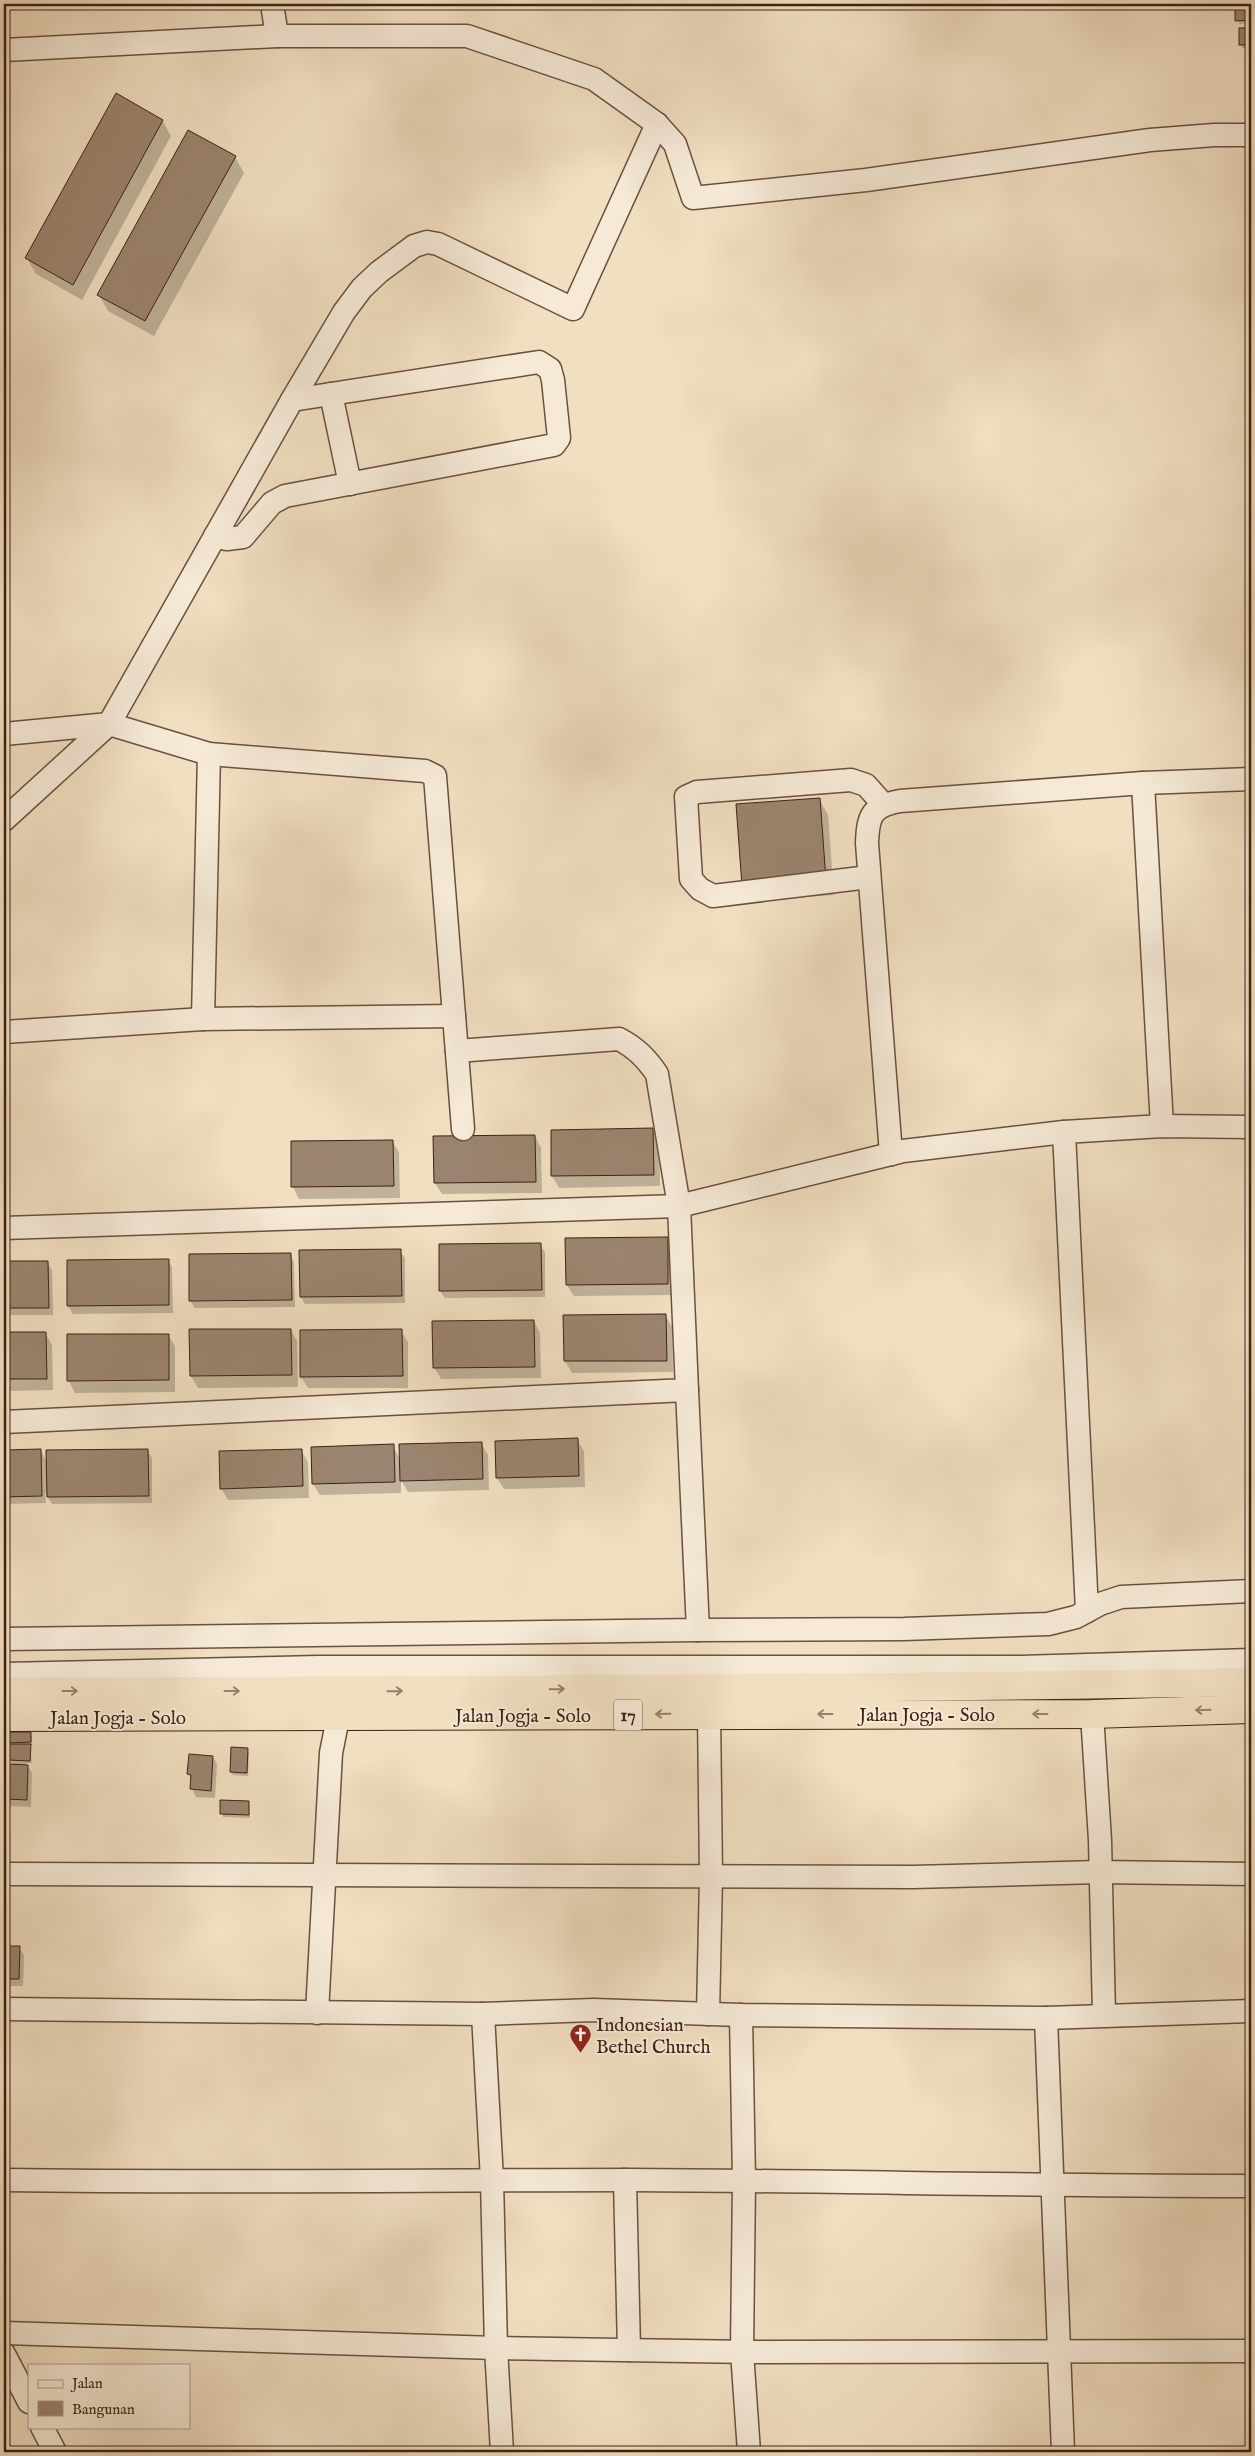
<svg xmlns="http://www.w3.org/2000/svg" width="1255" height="2456" viewBox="0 0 1255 2456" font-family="'IM FELL English',serif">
	<rect width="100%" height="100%" fill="#f1dfc1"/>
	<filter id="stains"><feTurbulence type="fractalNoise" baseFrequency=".004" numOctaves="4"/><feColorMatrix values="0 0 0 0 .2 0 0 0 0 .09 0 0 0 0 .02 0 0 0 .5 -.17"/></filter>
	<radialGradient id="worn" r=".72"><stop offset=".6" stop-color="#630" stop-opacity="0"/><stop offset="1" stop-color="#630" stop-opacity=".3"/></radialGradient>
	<g fill="#0003">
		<path d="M1236 5H1251V23L1239 24Z"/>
		<path d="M1240 29H1251V48H1242Z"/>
		<path d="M162 120 171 136 82 300 36 274 27 258Z"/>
		<path d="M235 157 244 173 154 336 108 311 99 295Z"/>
		<path d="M819 799 828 815 834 895 752 901Z"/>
		<path d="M652 1130 659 1141 660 1186 559 1188 552 1176Z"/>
		<path d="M535 1136 541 1148 542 1193 442 1194 435 1183Z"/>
		<path d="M392 1141 399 1152 400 1198 299 1199 293 1187 292 1142Z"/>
		<path d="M667 1239 674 1250V1295L574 1296 567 1285Z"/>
		<path d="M540 1245 545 1252V1297L445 1298 440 1291Z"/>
		<path d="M400 1251 405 1258V1303L305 1304 301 1297Z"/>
		<path d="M290 1255 294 1262 295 1307 195 1308 190 1301Z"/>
		<path d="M168 1260 172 1267 173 1313 73 1314 68 1306V1261Z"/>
		<path d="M4 1262H47L52 1270 53 1315H4Z"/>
		<path d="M665 1315 672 1327 673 1372 572 1373 565 1361V1316Z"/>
		<path d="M534 1321 540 1333 541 1378 441 1379 434 1367Z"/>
		<path d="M291 1330 297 1341 298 1387 198 1388 191 1376 190 1331Z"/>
		<path d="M401 1331 408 1342V1388H308L301 1377Z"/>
		<path d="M45 1333 52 1345 53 1390 4 1391V1334Z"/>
		<path d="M168 1335 175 1346V1392L75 1393 69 1381 68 1336Z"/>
		<path d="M577 1440 584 1451 585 1487 504 1489 497 1478Z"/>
		<path d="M481 1443 488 1455 489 1490 408 1492 401 1480V1493L320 1495 313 1484 393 1446 400 1459Z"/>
		<path d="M147 1450 152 1458V1503L52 1504 45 1492 46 1503 4 1504V1451H41L47 1462Z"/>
		<path d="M301 1450 308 1462 309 1498 228 1500 221 1488Z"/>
		<path d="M30 1734 32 1737V1745H30L32 1763H26L32 1773 31 1807 11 1806 7 1798 13 1765 10 1760 12 1745 11 1742Z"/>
		<path d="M247 1749 249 1753 248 1776 233 1775 231 1771Z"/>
		<path d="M213 1757 217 1764 215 1798 196 1797 192 1789V1780L189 1774Z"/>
		<path d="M221 1802H249L250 1818 223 1817Z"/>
		<path d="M4 1947 19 1948 24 1955 23 1986H4Z"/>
	</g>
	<g fill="#9b846f" stroke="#3e2116">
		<path d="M1235 4H1251V20L1235 21Z"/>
		<rect x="1239" y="28" width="12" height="17"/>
		<path d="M116 93 163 120 73 285 25 258Z"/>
		<path d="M188 130 236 156 145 321 97 295Z"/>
		<path d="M820 798 826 880 742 886 736 804Z"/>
		<path d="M653 1128 654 1175 551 1176V1130Z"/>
		<path d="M535 1135 536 1182 434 1183 433 1136Z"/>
		<path d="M393 1140 394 1186 291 1187V1141Z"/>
		<path d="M668 1237V1284L566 1285 565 1238Z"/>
		<path d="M541 1243 542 1290 439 1291V1244Z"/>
		<path d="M401 1249 402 1296 300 1297 299 1250Z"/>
		<path d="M291 1253 292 1300 189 1301V1254Z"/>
		<path d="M169 1259V1305L67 1306V1260Z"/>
		<path d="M4 1261H48L49 1308H4Z"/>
		<path d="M666 1314 667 1361H564L563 1315Z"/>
		<path d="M534 1320 535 1367 433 1368 432 1321Z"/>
		<path d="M189 1329H291L292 1375 190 1376Z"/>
		<path d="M402 1329 403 1376 300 1377V1330Z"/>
		<path d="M4 1332H46L47 1379H4Z"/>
		<path d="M67 1334H169V1380L67 1381Z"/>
		<path d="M578 1438 579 1476 496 1478 495 1441Z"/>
		<path d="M482 1442 483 1479 400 1481 399 1444Z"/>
		<path d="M394 1444 395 1482 312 1484 311 1447Z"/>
		<path d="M41 1449 42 1496 4 1497V1450Z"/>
		<path d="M148 1449 149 1496 47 1497 46 1450Z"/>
		<path d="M302 1449 303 1486 220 1489 219 1451Z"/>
		<path d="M9 1732H31V1742L9 1743Z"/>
		<path d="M9 1744H31L30 1761 9 1760Z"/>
		<path d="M231 1747 248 1748 247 1773 230 1772Z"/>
		<path d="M189 1754 213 1756 211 1791 190 1789 191 1775 187 1774Z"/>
		<path d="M7 1764 28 1765 27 1800 6 1799Z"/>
		<path d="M220 1800 249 1801V1815L220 1814Z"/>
		<path d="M4 1946H20L19 1979H4Z"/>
	</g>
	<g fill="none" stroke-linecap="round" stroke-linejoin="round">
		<defs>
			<g id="street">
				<path d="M272 4 277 36"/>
				<path d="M4 50 277 36H467L594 79 657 124 675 144 693 198 866 180 1150 140 1214 135H1251"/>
				<path d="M331 394 350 484"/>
				<path d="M215 536 227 539 243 537 272 503 285 496 554 445 559 438 553 380 550 369 539 362 292 400"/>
				<path d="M4 734 109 724 4 820"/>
				<path d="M1143 783 1162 1126"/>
				<path d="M869 877 713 896 700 889 691 879 686 797 697 792 851 780 866 785 883 804"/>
				<path d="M203 1019 209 754"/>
				<path d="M4 1032 203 1019 454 1016"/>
				<path d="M463 1129 435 776 425 771 209 754 109 724 292 400 344 312 362 288 379 272 414 246 427 242 438 244 573 309 657 124"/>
				<path d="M891 1154 867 843C868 815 872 806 900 801L1143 783 1251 779"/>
				<path d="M4 1228 679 1206 657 1074C646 1058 636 1048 619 1039L457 1051"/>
				<path d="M4 1422 687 1390 679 1206 903 1151 1064 1132"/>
				<path d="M1087 1611 1064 1132 1162 1126 1251 1127"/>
				<path d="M698 1630 904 1629 1048 1624 1076 1617 1100 1604 1121 1597 1251 1591"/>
				<path d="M4 1639 698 1630 687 1390"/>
				<path d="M4 1674 318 1667H1021L1251 1660"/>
				<path d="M1092 1714 1100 1840 1104 2015"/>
				<path d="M4 1874 913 1877 1099 1872 1251 1874"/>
				<path d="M4 2009 483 2014 594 2010 741 2015 1046 2018 1251 2011"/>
				<path d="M317 2013 331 1753 338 1718"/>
				<path d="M483 2014 492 2180 496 2348 502 2452"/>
				<path d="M708 2014 711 1877 709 1713"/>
				<path d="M741 2015 744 2181 742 2352 749 2452"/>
				<path d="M1046 2018 1063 2452"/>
				<path d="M4 2180C213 2183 422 2180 631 2180 838 2181 1044 2186 1251 2186"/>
				<path d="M625 2180 629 2350"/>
				<path d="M4 2333 496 2348 751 2352 1251 2351"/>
				<path d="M4 2354 29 2402"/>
				<path d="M42 2427 55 2452"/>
			</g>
			<g id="highway">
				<path d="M4 1691C420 1691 835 1689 1251 1682"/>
				<path d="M4 1717 1092 1714 1251 1709"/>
			</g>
		</defs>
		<use href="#street" stroke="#6b5041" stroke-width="25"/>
		<use href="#highway" stroke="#3e2116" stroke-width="30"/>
		<use href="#street" stroke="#f6ead7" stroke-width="22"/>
		<use href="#highway" stroke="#f1dfc1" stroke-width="28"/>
	</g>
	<defs><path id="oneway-shaft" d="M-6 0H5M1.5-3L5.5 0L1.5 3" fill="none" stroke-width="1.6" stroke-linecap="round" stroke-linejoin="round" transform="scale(1.25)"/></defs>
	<g stroke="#98806c">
		<use href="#oneway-shaft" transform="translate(557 1689) rotate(-1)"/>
		<use href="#oneway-shaft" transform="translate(70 1691)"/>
		<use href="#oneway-shaft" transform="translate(232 1691)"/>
		<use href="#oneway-shaft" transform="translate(395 1691) rotate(-1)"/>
		<use href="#oneway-shaft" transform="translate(1203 1710) rotate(178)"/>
		<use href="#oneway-shaft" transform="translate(663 1714) rotate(179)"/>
		<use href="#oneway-shaft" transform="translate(825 1714) rotate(-180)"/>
		<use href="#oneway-shaft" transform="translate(1040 1714) rotate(180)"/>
	</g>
	<defs>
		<symbol id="church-pin" viewBox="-11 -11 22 30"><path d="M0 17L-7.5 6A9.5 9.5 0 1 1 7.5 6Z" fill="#8f2418" stroke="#f6ead7"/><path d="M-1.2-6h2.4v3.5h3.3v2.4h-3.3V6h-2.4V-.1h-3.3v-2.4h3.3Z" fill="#fff"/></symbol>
	</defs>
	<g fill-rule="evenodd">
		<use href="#church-pin" x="568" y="2022" width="25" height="34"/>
	</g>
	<g text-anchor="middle" stroke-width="4" stroke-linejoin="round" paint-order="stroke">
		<rect fill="#f6ead7" stroke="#755d50" stroke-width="1" x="614" y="1699.5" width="28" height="31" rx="4"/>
		<g font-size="18" font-weight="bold" fill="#3e2116">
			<text x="628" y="1721">17</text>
		</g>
		<g font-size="19" fill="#3e2116" stroke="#f6ead7">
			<text x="927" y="1721">Jalan Jogja - Solo</text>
			<text x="523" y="1722">Jalan Jogja - Solo</text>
			<text x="118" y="1724">Jalan Jogja - Solo</text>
		</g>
		<g font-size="19" fill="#3e2116" stroke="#f6ead7" text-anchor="start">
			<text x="596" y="2031">Indonesian<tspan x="596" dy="22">Bethel Church</tspan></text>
		</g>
	</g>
	<rect width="1255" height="2456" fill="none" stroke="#f1dfc1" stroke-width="20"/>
	<rect x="5" y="5" width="1245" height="2446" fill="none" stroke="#3e2116" stroke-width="2.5"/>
	<rect x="10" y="10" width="1235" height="2436" fill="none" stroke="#3e2116"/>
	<rect x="28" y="2364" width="162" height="65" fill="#f6ead7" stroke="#ac9a8a"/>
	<rect x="38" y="2380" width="25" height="8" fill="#f6ead7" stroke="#ac9a8a"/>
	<text x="72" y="2388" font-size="15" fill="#3e2116">Jalan</text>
	<rect x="38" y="2401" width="25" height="15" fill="#9b846f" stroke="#ac9a8a"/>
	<text x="72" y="2414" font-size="15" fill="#3e2116">Bangunan</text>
	<rect width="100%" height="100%" filter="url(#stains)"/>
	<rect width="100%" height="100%" fill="url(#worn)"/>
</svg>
